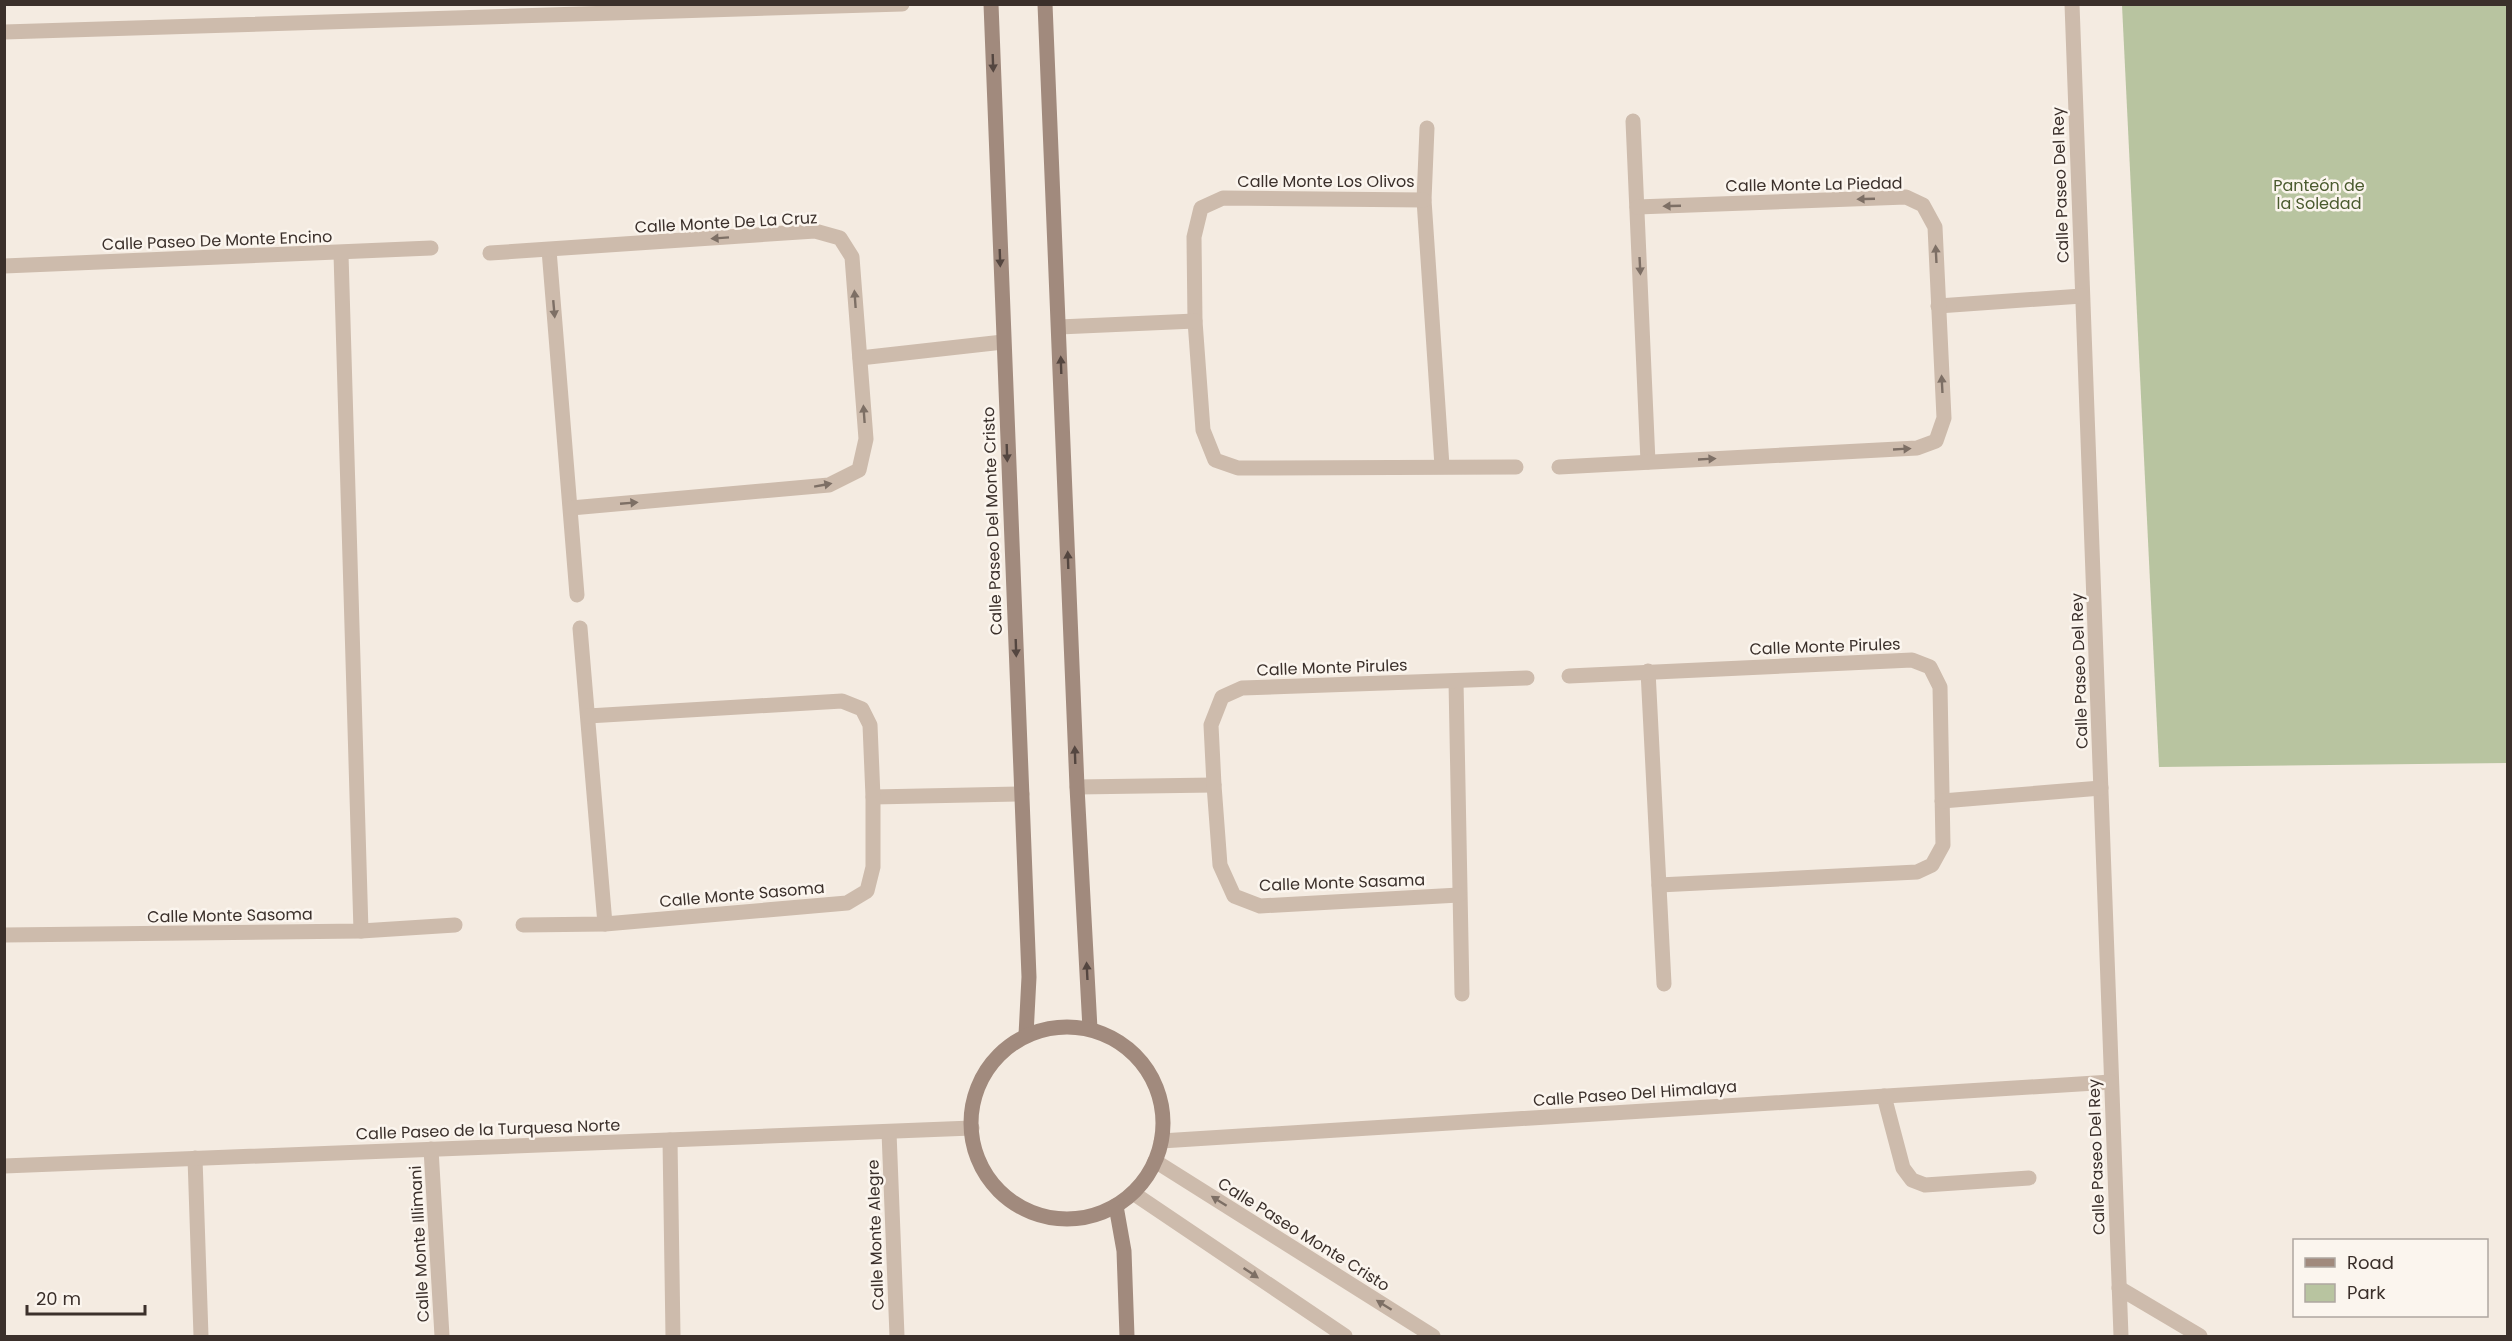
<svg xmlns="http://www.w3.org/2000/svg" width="2512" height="1341" viewBox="0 0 2512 1341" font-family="Poppins,sans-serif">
	<rect width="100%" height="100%" fill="#f4ebe1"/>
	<path fill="#b8c4a0" d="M2122 5H2507V763L2159 767Z"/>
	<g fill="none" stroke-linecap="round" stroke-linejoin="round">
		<path stroke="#cdbbac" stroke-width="15" d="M1884 1096 1903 1168 1912 1180 1925 1185 2029 1178"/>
		<g stroke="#cdbbac" stroke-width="15">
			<path d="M2072 4 2121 1336"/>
			<path d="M4 32 902 4"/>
			<path d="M1633 121 1648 462"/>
			<path d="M1427 128 1424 200 1442 466"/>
			<path d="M1424 200 1223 198 1201 208 1194 237 1195 321 1203 430 1215 460 1238 468 1516 467"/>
			<path d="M549 250 577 595"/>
			<path d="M490 253 815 231 840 238 852 257 866 439 859 470 829 485 571 508"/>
			<path d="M341 254 361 931"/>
			<path d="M4 266 431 248"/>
			<path d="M1938 306 2082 296"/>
			<path d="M1059 327 1195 321"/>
			<path d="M860 358 1003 342"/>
			<path d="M1559 467 1917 448 1936 441 1944 418 1935 227 1923 205 1906 197 1637 207"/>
			<path d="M580 628 605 924"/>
			<path d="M1648 671 1664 984"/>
			<path d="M1569 676 1912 660 1930 667 1940 687 1943 845 1932 865 1917 872 1659 885"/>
			<path d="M1456 681 1462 994"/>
			<path d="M1077 787 1214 785"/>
			<path d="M873 797 1022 794"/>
			<path d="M1942 801 2101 788"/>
			<path d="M1459 895 1260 906 1234 896 1220 865 1214 785 1211 725 1222 697 1242 688 1527 678"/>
			<path d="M523 925 605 924 847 903 867 891 873 867V797L870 725 862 709 842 701 588 716"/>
			<path d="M4 935 361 931 455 925"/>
			<path d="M889 1132 897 1336"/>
			<path d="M670 1140 673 1336"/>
			<path d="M1161 1141 2111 1082"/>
			<path d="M431 1149 442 1336"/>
			<path d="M195 1158 201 1336"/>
			<path d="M1155 1161 1433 1336"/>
			<path d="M4 1166 972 1128"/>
			<path d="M1133 1193 1345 1336"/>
			<path d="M2119 1288 2200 1336"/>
		</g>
		<g stroke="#a18a7d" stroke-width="15">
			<path d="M991 4 1029 977 1026 1035"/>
			<path d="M1045 4 1077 787 1090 1029"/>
			<circle cx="1067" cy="1123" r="96"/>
			<path d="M1116 1206 1124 1251 1127 1336"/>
		</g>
	</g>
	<defs><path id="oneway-solid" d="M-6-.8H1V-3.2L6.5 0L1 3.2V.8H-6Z" transform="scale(1.5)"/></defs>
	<g fill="#544640">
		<use href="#oneway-solid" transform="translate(993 63) rotate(88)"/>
		<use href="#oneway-solid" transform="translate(1000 258) rotate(88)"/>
		<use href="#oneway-solid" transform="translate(1061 365) rotate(-92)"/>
		<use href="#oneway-solid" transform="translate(1007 453) rotate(88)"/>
		<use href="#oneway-solid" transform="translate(1068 560) rotate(-92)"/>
		<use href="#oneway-solid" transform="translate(1016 648) rotate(88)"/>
		<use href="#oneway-solid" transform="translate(1075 755) rotate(-92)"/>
		<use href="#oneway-solid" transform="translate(1087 971) rotate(-93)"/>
	</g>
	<g fill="#7d6f65">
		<use href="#oneway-solid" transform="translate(1866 199) rotate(178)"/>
		<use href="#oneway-solid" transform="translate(1672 206) rotate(178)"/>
		<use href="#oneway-solid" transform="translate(720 238) rotate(176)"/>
		<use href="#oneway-solid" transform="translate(1936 254) rotate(-93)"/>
		<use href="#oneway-solid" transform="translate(1640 266) rotate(87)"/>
		<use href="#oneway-solid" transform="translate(855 299) rotate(-94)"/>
		<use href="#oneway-solid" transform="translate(554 309) rotate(85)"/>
		<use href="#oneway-solid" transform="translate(1942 384) rotate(-93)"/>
		<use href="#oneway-solid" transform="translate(864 414) rotate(-94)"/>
		<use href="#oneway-solid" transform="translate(1902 449) rotate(-3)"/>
		<use href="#oneway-solid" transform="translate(1707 459) rotate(-3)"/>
		<use href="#oneway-solid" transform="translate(823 485) rotate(-10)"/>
		<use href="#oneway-solid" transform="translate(629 503) rotate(-5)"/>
		<use href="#oneway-solid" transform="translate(1219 1201) rotate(-148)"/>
		<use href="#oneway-solid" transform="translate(1251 1273) rotate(34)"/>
		<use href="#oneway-solid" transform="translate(1384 1305) rotate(-148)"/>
	</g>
	<g text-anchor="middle" stroke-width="5" stroke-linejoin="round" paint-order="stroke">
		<g font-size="16" fill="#3b302b" stroke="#fbf5ee">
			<text x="1326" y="187">Calle Monte Los Olivos</text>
			<text transform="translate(1814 184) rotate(-1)" y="6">Calle Monte La Piedad</text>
			<text transform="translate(2060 185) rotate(-92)" y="6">Calle Paseo Del Rey</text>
			<text transform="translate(726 222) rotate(-3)" y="6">Calle Monte De La Cruz</text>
			<text transform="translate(217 240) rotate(-2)" y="6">Calle Paseo De Monte Encino</text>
			<text transform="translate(992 521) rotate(-92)" y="6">Calle Paseo Del Monte Cristo</text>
			<text transform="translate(1825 646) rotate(-2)" y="6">Calle Monte Pirules</text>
			<text transform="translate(1332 667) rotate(-2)" y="6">Calle Monte Pirules</text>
			<text transform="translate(2079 671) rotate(-92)" y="6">Calle Paseo Del Rey</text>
			<text transform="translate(1342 882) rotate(-2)" y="6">Calle Monte Sasama</text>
			<text transform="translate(742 894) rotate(-5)" y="6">Calle Monte Sasoma</text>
			<text transform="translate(230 915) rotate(-1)" y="6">Calle Monte Sasoma</text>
			<text transform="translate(1635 1093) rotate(-4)" y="6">Calle Paseo Del Himalaya</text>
			<text transform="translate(488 1129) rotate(-2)" y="6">Calle Paseo de la Turquesa Norte</text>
			<text transform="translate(2096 1157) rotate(-92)" y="6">Calle Paseo Del Rey</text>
			<text transform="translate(1304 1234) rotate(32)" y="6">Calle Paseo Monte Cristo</text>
			<text transform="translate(875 1235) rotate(-92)" y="6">Calle Monte Alegre</text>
			<text transform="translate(419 1244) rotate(-93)" y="6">Calle Monte Illimani</text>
		</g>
		<g font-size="16" fill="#4a5a2e" stroke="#fbf5ee">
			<text x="2319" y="191">Panteón de<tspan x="2319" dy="18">la Soledad</tspan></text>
		</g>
	</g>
	<rect width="2512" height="1341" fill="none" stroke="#3b302b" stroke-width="12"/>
	<rect x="2293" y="1239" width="195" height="78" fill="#fbf5ee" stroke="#aea6a0" stroke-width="1.5"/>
	<rect x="2305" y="1258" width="30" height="9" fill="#a18a7d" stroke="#aea6a0" stroke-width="1.5"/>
	<text x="2347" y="1269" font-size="18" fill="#3b302b">Road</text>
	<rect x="2305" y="1284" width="30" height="18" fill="#b8c4a0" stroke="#aea6a0" stroke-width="1.5"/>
	<text x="2347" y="1299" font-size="18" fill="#3b302b">Park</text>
	<path d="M27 1305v9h118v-9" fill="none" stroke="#3b302b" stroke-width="3"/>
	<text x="36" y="1305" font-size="18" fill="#3b302b" stroke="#fbf5ee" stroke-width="4.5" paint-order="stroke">20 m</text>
</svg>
